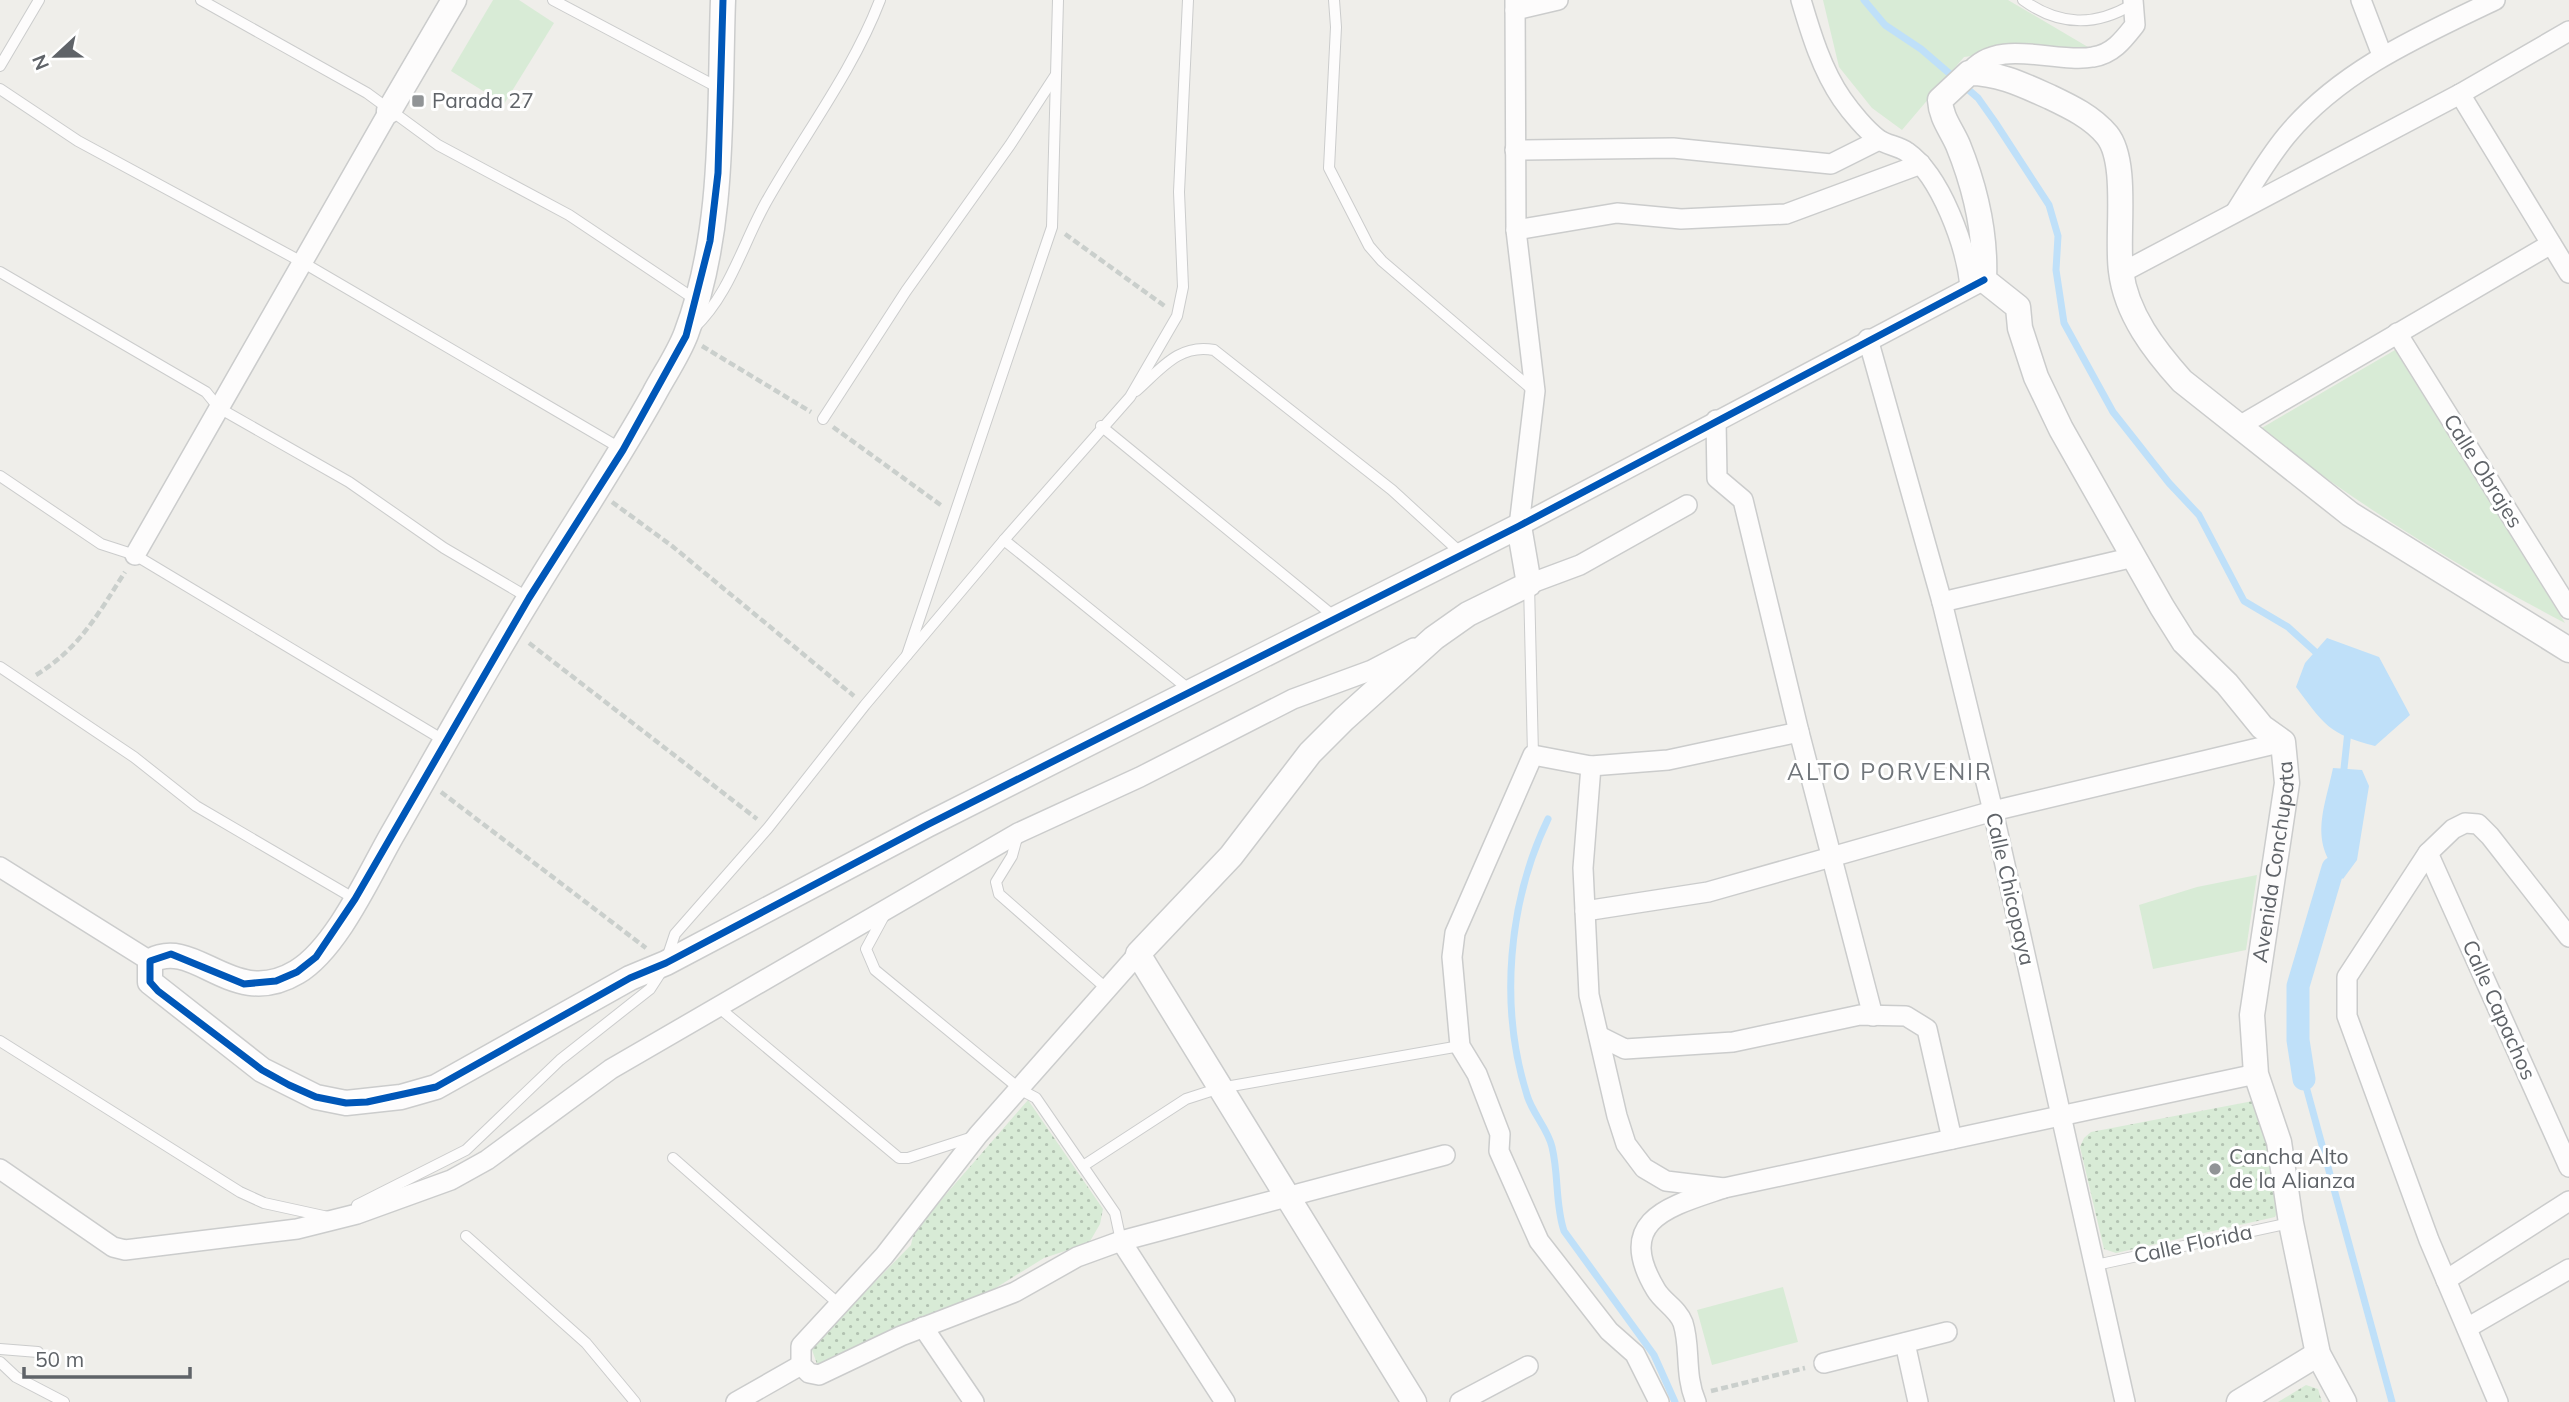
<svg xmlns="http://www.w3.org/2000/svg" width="2569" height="1402" viewBox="0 0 2569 1402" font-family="Mulish,sans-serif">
	<defs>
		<pattern id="park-dots" width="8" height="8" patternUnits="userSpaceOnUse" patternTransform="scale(1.75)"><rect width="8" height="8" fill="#d8ebd6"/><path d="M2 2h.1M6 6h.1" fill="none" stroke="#b2c2b1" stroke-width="1.8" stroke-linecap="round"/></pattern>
	</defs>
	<rect width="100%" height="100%" fill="#efeeea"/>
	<g fill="#d8ebd6">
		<path d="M493 0H519L554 23 504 104 451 71Z"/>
		<path d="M1823 0H2008L2093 50 2041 47 1964 57 1902 130 1872 108 1839 67Z"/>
		<path d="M2395 350 2565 623C2456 566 2356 504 2260 429Z"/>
		<path d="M2257 875 2246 950 2153 969 2139 905 2197 887Z"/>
		<path d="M1783 1287 1798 1342 1712 1365 1697 1310Z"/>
	</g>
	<g fill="url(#park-dots)">
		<path d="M1028 1100 1103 1209 1100 1224 1089 1243 1044 1258 994 1289 906 1323 830 1363 817 1364 812 1350 815 1343 911 1245 914 1231Z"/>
		<path d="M2253 1101 2261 1105 2280 1206 2275 1217 2116 1253 2104 1249 2080 1147 2084 1138 2091 1132Z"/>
		<path d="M2306 1385 2318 1389 2322 1402H2278Z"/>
	</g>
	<g fill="#bfe0f9">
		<path d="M2327 638 2379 657 2410 715 2375 746C2328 734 2324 724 2296 687L2305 663Z"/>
		<path d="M2333 768 2362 770 2369 786 2357 860 2343 879C2308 843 2324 811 2333 768Z"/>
	</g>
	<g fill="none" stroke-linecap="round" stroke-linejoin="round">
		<g stroke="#bfe0f9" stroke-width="7">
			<path d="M1864 0 1885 25 1921 49 1978 98 1995 122 2049 205 2058 236 2056 270 2064 323 2113 412 2169 483 2199 515 2244 601 2288 627 2321 657"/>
			<path d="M2343 778 2348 731"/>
			<path d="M1548 819C1508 902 1499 1007 1527 1095 1532 1113 1548 1129 1552 1147 1559 1176 1555 1204 1564 1231L1654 1355 1675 1402"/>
			<path d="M2304 1079 2392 1402"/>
		</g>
		<path stroke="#bfe0f9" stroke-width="23" d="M2304 1079 2298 1040V986L2333 868"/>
		<defs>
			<g id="service">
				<path d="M201 0 367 93 438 145 569 215 696 300"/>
				<path d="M553 0 719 88"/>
				<path d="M1334 0 1336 27 1329 168 1369 246 1382 261 1534 391"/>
				<path d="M2023 0C2059 26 2095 27 2133 4"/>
				<path d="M0 66 39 0"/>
				<path d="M0 89 78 141 302 262 620 448"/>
				<path d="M0 272 206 392 219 408 349 482 444 548 529 598"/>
				<path d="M694 328C729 295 742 246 765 204 803 136 852 73 880 0"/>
				<path d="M1136 391C1160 370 1179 343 1214 350L1392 490 1462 554"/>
				<path d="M823 419 906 291 1010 145 1055 76"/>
				<path d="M1101 426 1336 618"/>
				<path d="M0 476 101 544 135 555 445 741"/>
				<path d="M1004 540 1191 691"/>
				<path d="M1529 584 1533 755"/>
				<path d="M907 655 1052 227 1058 0"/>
				<path d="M0 667 134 757 196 806 355 899"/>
				<path d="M1018 834 1012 856 996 882 999 894 1107 989"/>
				<path d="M885 914 866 949 875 970 1021 1090 1036 1098 1115 1213 1121 1241"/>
				<path d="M667 958 675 934 768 828 865 705 1004 540 1130 397 1177 316 1183 287 1179 192 1188 0"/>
				<path d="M717 1006 899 1158H908L973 1137"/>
				<path d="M0 1041 240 1192 264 1203 328 1217"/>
				<path d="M673 1158 840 1305"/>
				<path d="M1083 1166 1186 1099 1220 1088 1460 1046"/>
				<path d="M357 1205 466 1150 560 1060 650 989 661 972"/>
				<path d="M466 1236 586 1343 635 1402"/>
				<path d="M2096 1265 2290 1223"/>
				<path d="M0 1349 38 1352"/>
				<path d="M0 1362 16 1377 64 1402"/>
			</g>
			<g id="minor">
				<path d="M1515 0 1516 230 1535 391 1519 526"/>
				<path d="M1801 0C1811 34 1822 70 1842 99 1851 112 1866 130 1878 139 1886 145 1899 146 1907 152 1941 176 1966 246 1970 286"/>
				<path d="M2361 0 2382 55"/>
				<path d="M1515 10 1558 0"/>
				<path d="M1969 73C1997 36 2055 64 2093 57 2113 54 2124 39 2135 25L2133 0"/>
				<path d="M2460 94 2569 273"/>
				<path d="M1515 150 1673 148 1831 164 1879 140"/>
				<path d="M2236 211C2252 186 2267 159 2287 135 2341 70 2420 36 2495 0"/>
				<path d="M1516 230 1617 213 1681 219 1786 214 1921 164"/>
				<path d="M2121 273 2460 94 2569 31"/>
				<path d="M2397 333 2569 609"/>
				<path d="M1868 339 1942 602 1993 811 2125 1402"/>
				<path d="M1716 420 1717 478 1743 500 1799 732 1873 1016"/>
				<path d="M2241 425 2551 244"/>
				<path d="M1519 526 1984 280"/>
				<path d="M135 555 389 111"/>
				<path d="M1529 584 1580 565 1687 505"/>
				<path d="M1942 602 2134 557"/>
				<path d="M1591 766 1668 760 1799 732"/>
				<path d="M2428 853 2569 1167"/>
				<path d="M0 867 150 961"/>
				<path d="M1585 911 1708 892 1993 811 2283 742"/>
				<path d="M1138 954 978 1135 884 1256 801 1346V1365L809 1373 819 1375 901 1336 1015 1292 1077 1257 1121 1241 1445 1155"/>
				<path d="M1599 1036 1625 1049 1733 1042 1860 1015 1906 1016 1927 1029 1952 1139"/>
				<path d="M0 1169 113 1247 125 1250 297 1229 357 1214 451 1180 487 1160 611 1069 1018 833 1140 777 1293 699 1372 670 1414 648"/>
				<path d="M1121 1241 1225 1402"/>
				<path d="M2446 1280 2569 1201"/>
				<path d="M923 1327 974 1402"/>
				<path d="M2467 1328 2569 1269"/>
				<path d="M1905 1343 1918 1402"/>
				<path d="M1824 1363 1947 1332"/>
				<path d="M736 1402 801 1365"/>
				<path d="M1460 1402 1528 1366"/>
				<path d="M1659 1402 1635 1354 1609 1331 1539 1241 1499 1151 1500 1134 1477 1074 1460 1046 1452 957 1455 933 1533 755 1591 766 1583 868 1589 995 1617 1116 1626 1144 1644 1168 1666 1181 1724 1188"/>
				<path d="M1696 1402C1684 1374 1691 1348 1683 1323 1678 1309 1663 1302 1656 1290 1613 1219 1671 1206 1724 1188L2256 1074"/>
				<path d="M2498 1402 2429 1240 2347 1016V977L2428 853 2453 829 2465 823 2478 824 2490 836 2569 937"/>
			</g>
			<g id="tertiary">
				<path d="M723 0C719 110 726 229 686 334 678 355 664 375 654 394 615 464 571 529 530 597 482 675 438 755 392 835 369 875 337 948 297 972 232 1011 196 936 150 961V982L262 1070 316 1097 346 1103 401 1097 436 1087 630 978 666 963 927 825 1519 526 1529 584 1468 614 1434 638 1344 719 1310 753 1231 856 1138 954 1414 1402"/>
				<path d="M389 111 454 0"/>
				<path d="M2239 1402 2318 1354"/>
				<path id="s1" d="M2344 1402 2318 1354 2291 1223 2279 1142 2256 1074 2252 1015 2287 783 2283 742 2262 727 2227 684 2184 642 2162 607 2061 429 2036 377 2020 328 2018 307 1984 280C1986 235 1975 187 1958 145 1951 129 1941 118 1940 100L1969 73C1999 73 2023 85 2050 97 2071 107 2092 117 2107 135 2129 162 2116 237 2121 271 2126 314 2155 351 2182 381L2350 514 2569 650"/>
			</g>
		</defs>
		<use href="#service" stroke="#cbcccc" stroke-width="12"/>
		<use href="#minor" stroke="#cbcccc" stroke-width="22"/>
		<use href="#tertiary" stroke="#cbcccc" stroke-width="27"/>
		<g stroke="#cacfcc" stroke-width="4.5" stroke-dasharray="7 3.5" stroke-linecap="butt">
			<path d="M1065 234 1166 307"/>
			<path d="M702 346 811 412"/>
			<path d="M833 427 942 506"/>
			<path d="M612 502 672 546 854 696"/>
			<path d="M529 643 757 819"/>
			<path d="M36 675C80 648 98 614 125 572"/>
			<path d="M441 792 646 948"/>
			<path d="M1711 1391 1805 1368"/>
		</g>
		<use href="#service" stroke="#fdfcfc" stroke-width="10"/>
		<use href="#minor" stroke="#fdfcfc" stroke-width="19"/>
		<use href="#tertiary" stroke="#fdfcfc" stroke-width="24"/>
		<defs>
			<path id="cycleway" d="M723 0 718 173 710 241 686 336 623 450 529 598 355 899 316 957 297 972 276 981 244 984 171 954 150 961V982L158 991 262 1070 289 1085 316 1097 346 1103 367 1102 436 1087 630 978 666 963 927 825 1519 526 1984 280"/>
		</defs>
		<use href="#cycleway" stroke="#fff" stroke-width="11"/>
		<use href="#cycleway" stroke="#0057b8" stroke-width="7"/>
	</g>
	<g fill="#919496" stroke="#fff" stroke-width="2.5">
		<rect x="411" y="94" width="14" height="14" rx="3.5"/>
		<circle cx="2215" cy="1169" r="7"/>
	</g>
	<g text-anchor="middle" stroke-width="6" stroke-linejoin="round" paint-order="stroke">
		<g font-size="21" fill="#5f6368" stroke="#fff" text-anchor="start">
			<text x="432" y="108">Parada 27</text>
			<text x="2229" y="1164">Cancha Alto<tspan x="2229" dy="24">de la Alianza</tspan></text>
		</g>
		<g font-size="21" fill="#5f6368" stroke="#fff">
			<text transform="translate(2483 471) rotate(58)" y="7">Calle Obrajes</text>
			<text dy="7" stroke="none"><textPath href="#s1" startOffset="556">Avenida Conchupata</textPath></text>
			<text transform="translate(2010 889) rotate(77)" y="7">Calle Chicopaya</text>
			<text transform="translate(2499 1010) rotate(66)" y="7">Calle Capachos</text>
			<text transform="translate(2193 1244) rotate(-12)" y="7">Calle Florida</text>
		</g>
		<g font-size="23" letter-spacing="2" fill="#70757a" stroke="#fff">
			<text x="1890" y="780">ALTO PORVENIR</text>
		</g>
	</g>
	<g transform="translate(56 56) rotate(248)" stroke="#ffffff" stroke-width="5" paint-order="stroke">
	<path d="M0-5L12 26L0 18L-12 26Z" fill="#5f6368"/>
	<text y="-10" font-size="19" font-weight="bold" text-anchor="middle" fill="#5f6368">N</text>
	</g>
	<path d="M24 1367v10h166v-10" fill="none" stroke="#5f6368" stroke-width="3.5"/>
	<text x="35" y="1367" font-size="21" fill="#5f6368" stroke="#ffffff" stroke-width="5" paint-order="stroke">50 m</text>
</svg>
